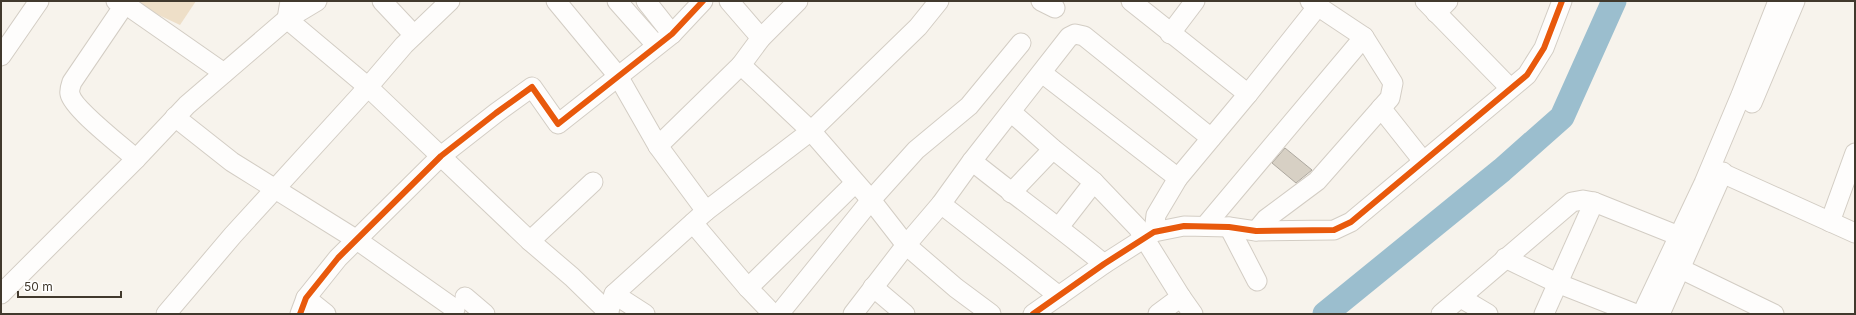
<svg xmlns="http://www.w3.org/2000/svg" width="1856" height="315" viewBox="0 0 1856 315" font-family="Inter,sans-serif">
	<rect width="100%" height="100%" fill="#f7f3ec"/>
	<path fill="#eedfc8" d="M129 1H196L180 25Z"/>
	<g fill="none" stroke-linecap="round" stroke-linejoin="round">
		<path stroke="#9bbece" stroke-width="25" d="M1325 314 1502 170 1562 117 1614 1"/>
	</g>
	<path fill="#d7d0c4" stroke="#ada89f" d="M1285 148 1312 170 1296 183 1272 163Z"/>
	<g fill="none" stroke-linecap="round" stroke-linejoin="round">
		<defs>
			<g id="minor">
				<path d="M116 1 125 4 224 73"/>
				<path d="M290 1 287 19 368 87 530 241 572 277 609 313"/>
				<path d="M382 1 414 35"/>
				<path d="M556 1 618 76 658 146 706 211"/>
				<path d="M617 1 656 45"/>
				<path d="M646 1 672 34"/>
				<path d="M729 1 761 38"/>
				<path d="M798 1 761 38 741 65 811 131 871 200 906 245 956 288 991 314"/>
				<path d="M1041 1 1055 8"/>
				<path d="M1131 1 1248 94"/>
				<path d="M1425 1 1510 88"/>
				<path d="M125 4 72 82C71 85 69 90 70 94 73 109 123 147 136 159"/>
				<path d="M1436 13 1448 1"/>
				<path d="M1170 34 1195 1"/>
				<path d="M1 56 39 1"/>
				<path d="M1042 73 1178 178"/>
				<path d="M1752 103 1795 1"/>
				<path d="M1381 108 1423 161"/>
				<path d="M1011 112 1053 149 1094 182 1138 228 1181 297 1193 314"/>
				<path d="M175 117 232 162 357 240 455 309"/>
				<path d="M658 146 741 65"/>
				<path d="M972 161C1015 196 1061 228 1104 264"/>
				<path d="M1722 173 1855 233"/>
				<path d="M1011 193 1053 149"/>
				<path d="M941 204 1059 296"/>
				<path d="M1830 222 1855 153"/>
				<path d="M693 223 748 288 773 314"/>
				<path d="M1205 226 1364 37"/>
				<path d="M1059 227 1094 182"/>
				<path d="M1229 227 1257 281"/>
				<path d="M1256 231 1266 219 1317 181 1390 98 1393 83 1364 37 1310 1"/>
				<path d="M1154 232 1156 215 1178 178 1248 94 1318 6"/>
				<path d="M530 241 593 182"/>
				<path d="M1505 258 1557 283 1636 314"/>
				<path d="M1681 269 1774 314"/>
				<path d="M873 287 905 314"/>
				<path d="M748 288 855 183"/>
				<path d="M1 294 136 159 187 105 287 19 317 1"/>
				<path d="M614 294 645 314"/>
				<path d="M465 297 485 314"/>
				<path d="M306 298 326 314"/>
				<path d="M1461 298 1488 314"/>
				<path d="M166 314 233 235 368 87 404 45 450 1"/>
				<path d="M300 314 306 298 338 258 441 156 496 113 532 87 558 124 672 34 703 1"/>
				<path d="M608 314 614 294 706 211 811 131 918 27 939 1"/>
				<path d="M779 314 871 200 916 150 969 106 1021 43"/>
				<path d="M853 314 906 245 941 204 972 161 1069 37 1075 34 1084 36 1211 138"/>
				<path d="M1033 314 1104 264 1154 232 1184 226 1229 227 1256 231 1334 230 1351 222 1527 75 1544 48 1562 1"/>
				<path d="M1158 314 1181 297"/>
				<path d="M1441 314 1572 202 1583 200 1594 202 1679 236"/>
				<path d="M1544 314 1594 202"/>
				<path d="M1642 314 1704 183 1741 95 1778 1"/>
				<path d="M1660 314 1723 172"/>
			</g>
		</defs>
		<use href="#minor" stroke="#d3cdc4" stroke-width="21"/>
		<use href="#minor" stroke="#fefdfc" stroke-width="19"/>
		<defs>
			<g id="cycleway">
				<path d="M300 314 306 298 338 258 441 156 496 113 532 87 558 124 672 34 703 1"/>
				<path d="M1033 314 1104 264 1154 232 1184 226 1229 227 1256 231 1334 230 1351 222 1527 75 1544 48 1562 1"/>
			</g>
		</defs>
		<use href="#cycleway" stroke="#fff" stroke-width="8"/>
		<use href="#cycleway" stroke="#e8590c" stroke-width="6"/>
	</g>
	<rect width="1856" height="315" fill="none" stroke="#41392d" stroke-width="4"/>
	<path d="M18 291v6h103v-6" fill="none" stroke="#41392d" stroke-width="2"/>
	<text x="24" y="291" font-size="12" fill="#41392d" stroke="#ffffff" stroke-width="3" paint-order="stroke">50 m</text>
</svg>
